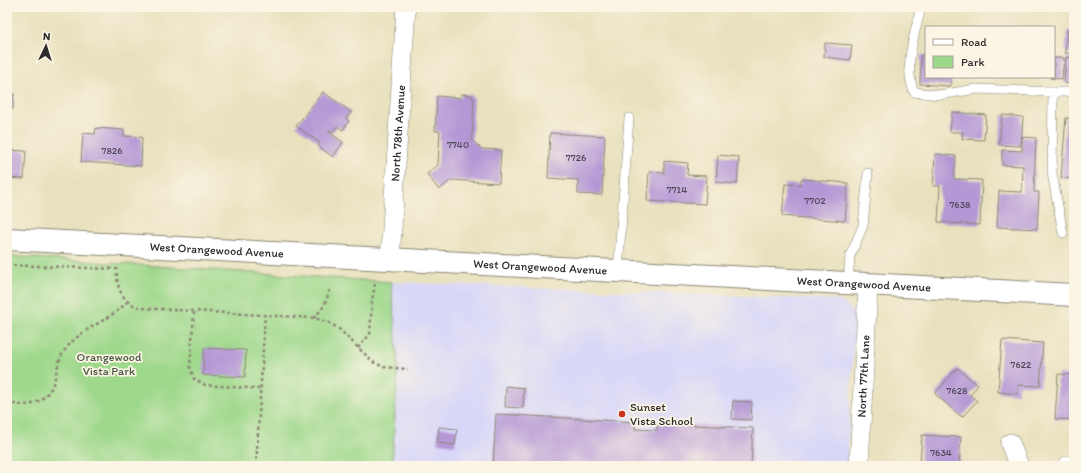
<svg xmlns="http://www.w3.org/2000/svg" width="1081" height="473" viewBox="0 0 1081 473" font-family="Itim,sans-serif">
	<rect width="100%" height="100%" fill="#fcf5e5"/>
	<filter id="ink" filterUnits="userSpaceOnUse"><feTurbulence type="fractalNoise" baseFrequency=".025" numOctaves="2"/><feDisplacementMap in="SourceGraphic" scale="8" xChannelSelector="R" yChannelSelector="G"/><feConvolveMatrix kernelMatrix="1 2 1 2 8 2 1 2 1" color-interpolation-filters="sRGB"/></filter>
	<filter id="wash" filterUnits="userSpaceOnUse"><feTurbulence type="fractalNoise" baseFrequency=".012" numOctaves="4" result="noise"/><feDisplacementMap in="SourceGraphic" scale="16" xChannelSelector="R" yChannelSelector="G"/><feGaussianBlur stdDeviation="0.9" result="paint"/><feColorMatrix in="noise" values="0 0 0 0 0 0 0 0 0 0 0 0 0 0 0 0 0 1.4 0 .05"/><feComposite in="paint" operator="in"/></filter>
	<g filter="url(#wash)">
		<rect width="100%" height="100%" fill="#e8e1be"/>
		<path fill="#d8d7f8" d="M391 282 837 300 843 302 852 311 855 323 847 466H392L398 363Z"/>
		<path fill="#9ed88b" stroke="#64825b" d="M7 256 391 282 398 363 392 466H7Z"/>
		<g id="blocks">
			<g fill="#b497d5">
				<path d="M1067 31H1074V54L1065 53Z"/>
				<path d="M825 43 852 45 850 60 824 57Z"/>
				<path d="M921 55H926V77H951V86L920 84Z"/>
				<path d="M1066 57 1074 58V84L1064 83Z"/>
				<path d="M1054 58H1064L1062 79 1050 78 1054 77Z"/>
				<path d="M323 92 351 112 346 119 349 121 343 130 337 126 333 132 329 130V132L343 142 333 157 318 146 320 143 296 126Z"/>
				<path d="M7 93 14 94 13 109H7Z"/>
				<path d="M461 94 472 95V98H474L472 140 481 149 501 150 499 183 451 180 439 190 427 174 438 165 440 131H435L437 96 461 98Z"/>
				<path d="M952 112 986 115 984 140 962 139 963 132H950Z"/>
				<path d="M1002 115 1023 117 1021 146 999 145Z"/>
				<path d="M1066 118 1074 119V179L1061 178Z"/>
				<path d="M96 128 124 130V136L142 137 141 166 81 162 83 133 95 134Z"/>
				<path d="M550 133 605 136 602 195 578 194V180L548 178Z"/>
				<path d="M1022 137 1036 138 1034 192H1039L1037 229 997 227 999 191 1022 192 1023 166 1002 165V150L1022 151Z"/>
				<path d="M7 150 26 151 24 179 7 178Z"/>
				<path d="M935 154 956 156 954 179 982 180 980 225 938 222 940 186H933Z"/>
				<path d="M718 155 739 157 737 184 716 182Z"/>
				<path d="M664 161 688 163 687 175 707 176 705 204 647 201 649 172 664 173Z"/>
				<path d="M801 179 848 183 845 221 782 216 785 184 800 185Z"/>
				<path d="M1002 340 1043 343 1040 386 1018 385V394L998 392Z"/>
				<path d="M204 348 246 350 245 377 203 375Z"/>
				<path d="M957 368 978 385 970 395 977 401 962 417 935 394Z"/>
				<path d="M1058 374 1074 375V420L1055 419Z"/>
				<path d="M506 386 524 388 523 408 505 407Z"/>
				<path d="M733 401 752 402 751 420 732 419Z"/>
				<path d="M496 414 635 422V429L657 430V423L753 428 751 466H493Z"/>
				<path d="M439 427 457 429 455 445 437 443Z"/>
				<path d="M922 435 961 437 959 466H920Z"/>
			</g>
		</g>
	</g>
	<g filter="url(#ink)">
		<use href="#blocks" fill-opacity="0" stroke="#8a8674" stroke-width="1"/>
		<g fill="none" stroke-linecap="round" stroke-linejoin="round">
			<defs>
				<g id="service">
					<path d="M921 7C915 34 903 65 914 92L939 95 976 89 1053 92 1052 173 1063 233"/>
					<path d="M1053 92H1074"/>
					<path d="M618 271 629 118"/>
					<path d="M848 283 850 256 863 226 868 173"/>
				</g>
				<g id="minor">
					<path id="s1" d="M390 260 406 7"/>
					<path d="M1010 443 1019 466"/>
					<path id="s2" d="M859 466 868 286"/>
					<path d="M1067 466 1074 464"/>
				</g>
				<g id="tertiary">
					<path id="s3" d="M7 239 1074 295"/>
				</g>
			</defs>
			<use href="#service" stroke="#8a8674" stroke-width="10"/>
			<use href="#minor" stroke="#8a8674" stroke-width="20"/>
			<use href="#tertiary" stroke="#8a8674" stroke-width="24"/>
			<g stroke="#8a8674" stroke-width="2.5" stroke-dasharray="3 3" stroke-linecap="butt">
				<path d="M7 265 117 269C116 288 122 303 142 308L314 318 328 322 339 329 373 362 384 367 408 369"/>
				<path d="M194 312 190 367 194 379 205 385 261 389"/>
				<path d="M314 318 324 306 330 290"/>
				<path d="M358 348 370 334 372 301 375 284"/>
				<path d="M7 403C16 404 29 407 37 402 62 387 51 369 65 350 80 328 110 321 127 302"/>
				<path d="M256 466 265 315"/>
			</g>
			<use href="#service" stroke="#fff" stroke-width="9"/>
			<use href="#minor" stroke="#fff" stroke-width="19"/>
			<use href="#tertiary" stroke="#fff" stroke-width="22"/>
		</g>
	</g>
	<circle fill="#c8321e" stroke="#fcf5e5" stroke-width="1.5" cx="622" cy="414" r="4"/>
	<g text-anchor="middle" stroke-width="3.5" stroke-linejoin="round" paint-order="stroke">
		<g font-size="10" fill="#4d4656">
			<text x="458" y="148">7740</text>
			<text x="112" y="154">7826</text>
			<text x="576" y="161">7726</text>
			<text x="677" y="193">7714</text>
			<text x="815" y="204">7702</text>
			<text x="960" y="208">7638</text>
			<text x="1021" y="368">7622</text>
			<text x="957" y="394">7628</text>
			<text x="941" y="456">7634</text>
		</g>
		<g font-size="12" fill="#2b2b2b" stroke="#fcf5e5">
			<text dy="4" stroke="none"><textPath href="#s1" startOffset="127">North 78th Avenue</textPath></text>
			<text dy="4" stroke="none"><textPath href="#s3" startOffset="210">West Orangewood Avenue</textPath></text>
			<text dy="4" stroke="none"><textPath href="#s3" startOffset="534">West Orangewood Avenue</textPath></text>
			<text dy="4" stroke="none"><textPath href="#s3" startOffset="858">West Orangewood Avenue</textPath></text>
			<text dy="4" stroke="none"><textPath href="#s2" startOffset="90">North 77th Lane</textPath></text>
		</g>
		<g font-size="12" fill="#485643" stroke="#fcf5e5">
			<text x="109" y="361">Orangewood<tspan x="109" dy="14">Vista Park</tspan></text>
		</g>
		<g font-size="12" fill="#2b2b2b" stroke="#fcf5e5" text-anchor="start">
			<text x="630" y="411">Sunset<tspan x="630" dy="14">Vista School</tspan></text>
		</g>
	</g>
	<rect width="1081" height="473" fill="none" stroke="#fcf5e5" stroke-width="24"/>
	<rect x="925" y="26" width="130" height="52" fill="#fcf5e5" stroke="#a8a49b"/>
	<rect x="933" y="39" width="20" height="6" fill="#ffffff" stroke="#a8a49b"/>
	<text x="961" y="46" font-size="12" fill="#2b2b2b">Road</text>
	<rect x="933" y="56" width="20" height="12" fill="#9ed88b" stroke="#a8a49b"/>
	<text x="961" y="66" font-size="12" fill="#2b2b2b">Park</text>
	<g transform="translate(46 46) rotate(4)" stroke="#fcf5e5" stroke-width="3" paint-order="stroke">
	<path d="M0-3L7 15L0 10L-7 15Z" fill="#2b2b2b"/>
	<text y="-6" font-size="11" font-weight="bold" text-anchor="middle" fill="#2b2b2b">N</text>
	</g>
</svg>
